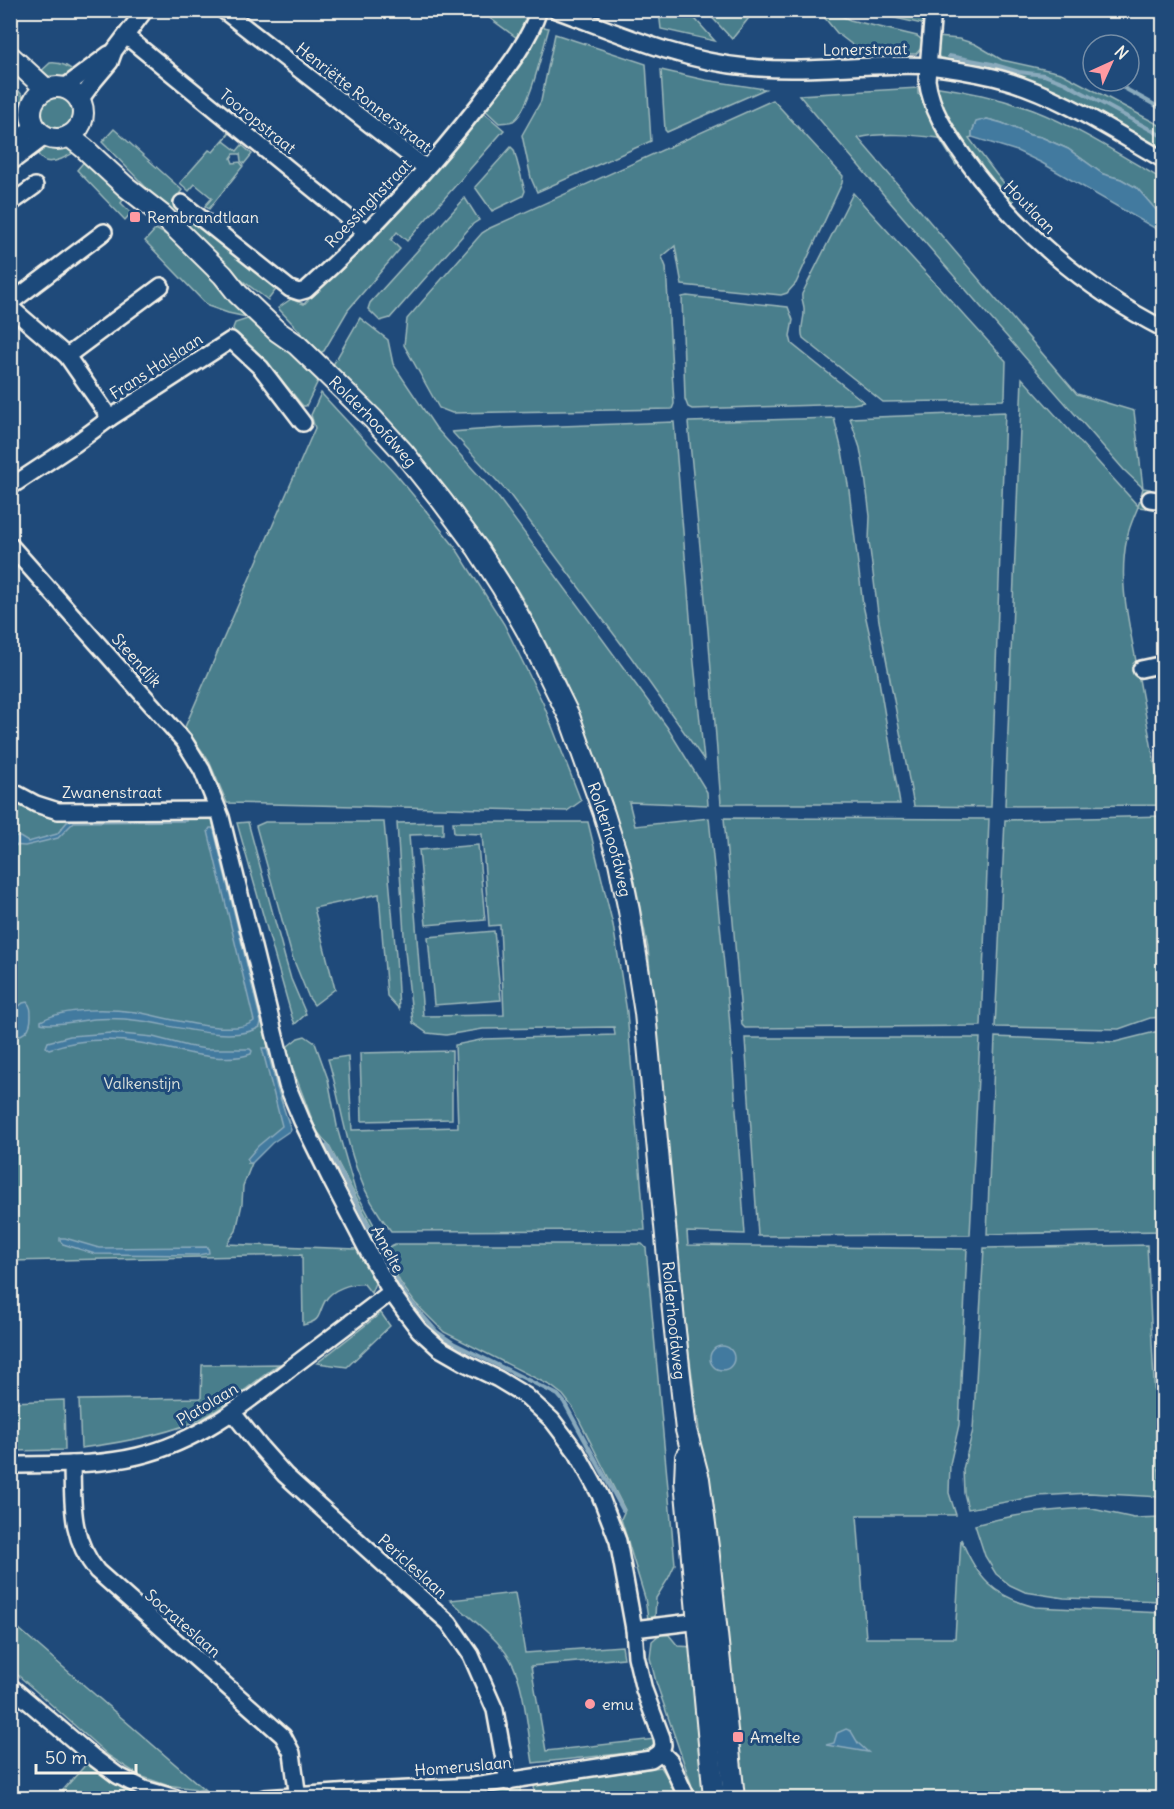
<svg xmlns="http://www.w3.org/2000/svg" width="1174" height="1809" viewBox="0 0 1174 1809" font-family="Delius,sans-serif">
	<rect width="100%" height="100%" fill="#1f4a7a"/>
	<filter id="ink" filterUnits="userSpaceOnUse"><feTurbulence type="fractalNoise" baseFrequency=".0167" numOctaves="2"/><feDisplacementMap in="SourceGraphic" scale="12" xChannelSelector="R" yChannelSelector="G"/><feConvolveMatrix kernelMatrix="1 2 1 2 8 2 1 2 1" color-interpolation-filters="sRGB"/></filter>
	<g filter="url(#ink)">
		<g fill="#497e8c" stroke="#9eb8ba" stroke-width="1.5">
			<path d="M480 11H515L528 17 517 38Z"/>
			<path d="M659 11H688L715 41 661 29Z"/>
			<path d="M706 11H751L748 19 732 39Z"/>
			<path d="M819 11H831L850 20 917 36 922 40 923 46 916 54 863 53 837 33Z"/>
			<path d="M864 11H923L925 13V22L922 24Z"/>
			<path d="M539 26 549 28C543 47 529 113 513 121 510 123 503 122 499 123L483 108Z"/>
			<path d="M555 34 646 64 651 141 537 192 531 178 522 135 541 101Z"/>
			<path d="M937 37 959 39 975 44 1002 60 1061 73 1163 127V152L1053 90 1024 79 984 68 941 60 936 51Z"/>
			<path d="M50 63C60 62 70 67 77 74 63 81 51 82 37 75Z"/>
			<path d="M661 70 705 80 765 89 667 132 665 130Z"/>
			<path d="M933 86C968 91 1000 98 1033 110 1077 127 1122 156 1163 180V214L1156 210 1137 188 1121 179 1103 174 1068 149 1041 137 1030 135 1002 123 987 119 972 132V137L969 138 996 174 1017 198 1008 204 948 125Z"/>
			<path d="M918 88V94L924 95 960 160 956 165 939 138C912 135 883 132 858 138L1077 394 1134 411 1143 488 1150 489 1148 495 1163 504V510L1138 507C1134 517 1129 527 1127 538 1118 580 1128 619 1136 661L1142 660 1141 665 1163 667V673L1139 679 1163 809 1162 805 1005 806 1022 378 1138 506 1143 488 1124 470C1015 346 905 222 799 95Z"/>
			<path d="M19 91C28 101 28 122 18 132L11 101 13 97Z"/>
			<circle cx="57" cy="112" r="16"/>
			<path d="M773 100 843 176 842 183 796 283 787 293 781 295 682 285 675 246 662 257 666 267 674 404 672 409 452 413 439 408 404 345 407 319 482 233 490 228Z"/>
			<path d="M481 110 504 130 407 241 397 232 391 240 400 249 348 310 324 351 320 353 278 308 291 299 304 304 338 269Z"/>
			<path d="M114 129 182 190 173 203 277 285 278 287 268 300 227 269 202 245 102 142Z"/>
			<path d="M231 131 224 141 237 151 242 145 252 154 244 164 241 161 240 154H234L231 158 233 163 240 162 243 166 209 209 205 206 212 198 195 184 189 191 180 183 209 150 213 152Z"/>
			<path d="M68 144 79 149C71 155 51 167 42 159 39 157 38 154 36 151L44 145Z"/>
			<path d="M511 147 514 150 525 191 523 196 492 211 475 187Z"/>
			<path d="M87 158 110 179 123 200 121 203 131 213 125 220 77 170Z"/>
			<path d="M853 193 1006 361 1005 396 1003 400 883 402 803 338C799 329 805 319 804 309 804 303 801 300 802 294Z"/>
			<path d="M465 198 479 220 473 224 390 318 380 321 368 309 370 303Z"/>
			<path d="M156 229 177 241 252 318 316 377 318 381 306 406H303L279 377 234 332 233 328 235 323 251 318 228 313 208 306 145 241Z"/>
			<path d="M687 296 788 307 793 320 790 336 792 344 864 402 853 404 692 409 688 407 685 399 682 297Z"/>
			<path d="M360 318 388 340 393 364 436 428 498 497 667 727 707 792 708 805 629 802 635 826 709 818 729 1013 745 1234 687 1232 688 1245 967 1249 959 1425 950 1464 949 1493 956 1515H857L866 1638H955L961 1539C977 1578 993 1596 1035 1607L1163 1613V1798H741L703 1460 673 1231 648 948 635 882 620 830 611 800 562 674 524 601 504 569 463 510 405 439 333 365Z"/>
			<path d="M321 393 395 473 427 512 455 547 504 624 543 703 581 801 567 811 227 803 209 761 185 727 315 428 311 415Z"/>
			<path d="M1005 412 991 807 914 806 879 621 869 541 870 516 865 476 860 448 850 418Z"/>
			<path d="M834 418 842 451 849 490 863 605 876 663 900 804H721L708 630 688 422Z"/>
			<path d="M674 422 693 653 704 760 631 657 510 495 452 432 504 428Z"/>
			<path d="M10 797 18 802 211 817 213 821 214 831 287 1122 248 1163H252L243 1186 242 1204 236 1231 227 1244 356 1249 363 1256 375 1283 371 1293 364 1284C351 1283 332 1289 325 1301 317 1315 323 1320 303 1325L302 1255 11 1261Z"/>
			<path d="M1163 816V1017L1150 1018 1119 1029 995 1027 1005 820Z"/>
			<path d="M724 818 989 819 981 1026 745 1028 742 1025Z"/>
			<path d="M248 822 285 958 291 979 306 1014 295 1024 292 1017 237 823Z"/>
			<path d="M265 822H384L396 956 399 1009 387 996 379 894 314 908 335 989 314 1005 309 998 292 956 256 826Z"/>
			<path d="M443 822V834L409 835 423 1016 504 1015 500 925 489 926 482 834 454 833 453 822H588L613 925 627 1012 645 1230 391 1231C378 1214 366 1195 359 1175 344 1138 340 1097 328 1059L348 1056 352 1130 458 1127 455 1045 485 1039 615 1035 614 1027 483 1029 446 1035 427 1033 413 1023 405 951 397 823Z"/>
			<path d="M478 845 485 920 426 925 419 850Z"/>
			<path d="M494 931 501 1000 434 1005 428 937Z"/>
			<path d="M1163 1030V1231L987 1234 995 1037 1115 1042Z"/>
			<path d="M305 1036 315 1043 328 1079 338 1131 355 1190 379 1234 376 1235 329 1146 316 1130 288 1056V1046L298 1038Z"/>
			<path d="M745 1038H980L970 1235 758 1236Z"/>
			<path d="M452 1051V1119L362 1121 360 1053Z"/>
			<path d="M395 1244H642L646 1248 675 1564 668 1579 656 1598 655 1617 648 1619 645 1598 621 1519 625 1510 573 1408 563 1395 551 1386 444 1332 415 1303 400 1282 384 1249Z"/>
			<path d="M1147 1245 1160 1497 1089 1493 1038 1496 968 1509 964 1493 963 1469 973 1430 984 1248Z"/>
			<path d="M381 1313 390 1326 347 1367 317 1363Z"/>
			<path d="M279 1364C254 1382 230 1404 203 1418 168 1435 119 1443 81 1448L79 1400 201 1398 202 1365Z"/>
			<path d="M64 1400 65 1450 11 1451V1402Z"/>
			<path d="M1088 1508 1134 1518 1163 1517V1601L1064 1598 1025 1592 1010 1585 996 1574 985 1556 975 1525C1013 1514 1049 1510 1088 1508Z"/>
			<path d="M515 1593 525 1653 622 1646 624 1658 531 1666 546 1751 655 1739 657 1750 533 1763C528 1734 525 1684 510 1659 497 1637 469 1617 450 1600Z"/>
			<path d="M11 1622 205 1790 166 1785 140 1776 109 1756 11 1669Z"/>
			<path d="M660 1634 669 1635 678 1646 695 1647 708 1798H696L656 1682 650 1658 652 1641Z"/>
			<path d="M89 1761 157 1798H56Z"/>
			<path d="M661 1767 681 1798H535L534 1785Z"/>
			<path d="M520 1787 521 1798H355Z"/>
		</g>
		<g fill="#437a9f" stroke="#8aaabc" stroke-width="1.5">
			<path d="M987 119 1002 123 1030 135 1041 137 1068 149 1103 174 1121 179 1137 188 1156 210 1163 214V233L1042 163 1017 151 972 137V132L976 122Z"/>
			<path d="M124 818 186 819V821L74 822 58 838 25 846 11 845V837H20L28 842 57 834 67 822 72 820Z"/>
			<path d="M210 828H212L214 830 261 1022 260 1027C233 1044 171 1025 142 1021 127 1019 110 1018 95 1019 82 1020 52 1027 41 1023V1021C65 1007 110 1009 136 1012 161 1016 235 1038 254 1021L208 831Z"/>
			<path d="M27 1002C31 1007 31 1010 31 1016 31 1032 24 1034 11 1039V1028L15 1021 17 1008 23 1003Z"/>
			<path d="M111 1033 153 1037 188 1046 206 1049H250L252 1051 251 1054C221 1065 171 1048 140 1043 109 1038 79 1039 49 1049L46 1047 48 1042 70 1036Z"/>
			<path d="M262 1048H267L277 1088 291 1130 272 1143 252 1163H249L247 1159 258 1146 282 1126Z"/>
			<path d="M60 1238H65L99 1248 208 1247 209 1253 198 1255 95 1254 63 1244 60 1241Z"/>
			<circle cx="722" cy="1358" r="12"/>
			<path d="M846 1729 851 1731 858 1743 868 1752 826 1745 834 1743 837 1733Z"/>
		</g>
		<g fill="none" stroke-linecap="round" stroke-linejoin="round">
			<g stroke="#8aaabc" stroke-width="4">
				<path d="M949 56 992 64 1019 72 1044 75 1065 83 1164 137"/>
				<path d="M1111 81 1164 110"/>
				<path d="M327 1146 376 1241"/>
				<path d="M382 1252 399 1285 409 1300 437 1332 453 1343 558 1395 564 1402 623 1510"/>
			</g>
			<defs>
				<g id="minor">
					<path d="M223 10 426 168"/>
					<path d="M556 10C618 33 681 61 747 67 788 71 829 68 870 66 890 66 910 64 929 66 952 69 979 73 1001 79 1059 95 1111 130 1164 160"/>
					<path d="M933 10 927 80C931 110 947 133 964 157 1015 229 1085 289 1164 329"/>
					<path d="M126 36 367 233"/>
					<path d="M65 87 109 54"/>
					<path d="M80 100 94 81 110 62 114 51 145 10"/>
					<path d="M10 151 33 125"/>
					<path d="M10 163 46 136"/>
					<path d="M182 203 290 289 299 292 306 290C370 233 428 170 481 102 503 73 527 46 539 10"/>
					<path d="M10 204 35 186"/>
					<path d="M10 303 104 232"/>
					<path d="M10 307 67 356 110 418"/>
					<path d="M67 356 161 286"/>
					<path d="M10 487 75 444 110 418 231 340 261 368 303 423"/>
					<path d="M1150 499 1164 501"/>
					<path d="M10 545 184 741 202 770 221 817 287 1085 302 1121 331 1180 370 1255 391 1292 406 1313 419 1330 439 1348 467 1364 498 1379 526 1396 552 1420 577 1453 600 1495 618 1541 634 1629 636 1656 644 1690 662 1738 663 1745 661 1752"/>
					<path d="M1141 669 1164 664"/>
					<path d="M10 790 36 804 58 811 218 810"/>
					<path d="M233 1413 261 1448 285 1475 449 1623 471 1655 495 1710 508 1782"/>
					<path d="M72 1464C73 1506 70 1537 97 1571L283 1736 292 1753 298 1798"/>
					<path d="M10 1465C53 1464 97 1466 138 1456 198 1442 245 1404 292 1367 325 1342 358 1317 391 1292"/>
					<path d="M634 1629 708 1620"/>
					<path d="M10 1686 93 1757 117 1775 144 1789 176 1798"/>
					<path d="M661 1752 670 1761 687 1798"/>
					<path d="M264 1798 366 1791 474 1786 651 1759 661 1752"/>
				</g>
				<g id="major">
					<path d="M10 56 46 89"/>
					<circle cx="57" cy="113" r="26"/>
					<path id="s1" d="M69 136 84 148 125 186 162 215 223 275 238 294 259 314 277 331 297 345 324 371 373 419 403 452 442 501 477 548 502 587 527 631 569 716 604 814 619 862 629 911 645 1013 674 1322 686 1430 699 1479 708 1547 734 1798"/>
					<path d="M686 1457 685 1481 714 1798"/>
				</g>
			</defs>
			<use href="#minor" stroke="#f4f1e8" stroke-width="20"/>
			<use href="#major" stroke="#f4f1e8" stroke-width="24"/>
			<use href="#minor" stroke="#1f4a7a" stroke-width="15"/>
			<use href="#major" stroke="#1f4a7a" stroke-width="20"/>
		</g>
	</g>
	<g fill="#ff9aa2" stroke="#1f4a7a" stroke-width="2">
		<rect x="129" y="211" width="12" height="12" rx="3"/>
		<circle cx="590" cy="1704" r="6"/>
		<rect x="732" y="1731" width="12" height="12" rx="3"/>
	</g>
	<g text-anchor="middle" stroke-width="6" stroke-linejoin="round" paint-order="stroke">
		<g font-size="16" fill="#f4f1e8" stroke="#1f4a7a">
			<text transform="translate(865 49) rotate(-1)" y="6">Lonerstraat</text>
			<text transform="translate(364 97) rotate(38)" y="6">Henriëtte Ronnerstraat</text>
			<text transform="translate(258 121) rotate(39)" y="6">Tooropstraat</text>
			<text transform="translate(368 203) rotate(-46)" y="6">Roessinghstraat</text>
			<text transform="translate(1030 207) rotate(46)" y="6">Houtlaan</text>
			<text transform="translate(156 366) rotate(-33)" y="6">Frans Halslaan</text>
			<text dy="6" stroke="none"><textPath href="#s1" startOffset="418">Rolderhoofdweg</textPath></text>
			<text transform="translate(137 660) rotate(48)" y="6">Steendijk</text>
			<text x="112" y="798">Zwanenstraat</text>
			<text dy="6" stroke="none"><textPath href="#s1" startOffset="904">Rolderhoofdweg</textPath></text>
			<text transform="translate(388 1249) rotate(62)" y="6">Amelte</text>
			<text dy="6" stroke="none"><textPath href="#s1" startOffset="1390">Rolderhoofdweg</textPath></text>
			<text transform="translate(207 1404) rotate(-31)" y="6">Platolaan</text>
			<text transform="translate(413 1566) rotate(42)" y="6">Pericleslaan</text>
			<text transform="translate(183 1623) rotate(41)" y="6">Socrateslaan</text>
			<text transform="translate(463 1766) rotate(-5)" y="6">Homeruslaan</text>
		</g>
		<g font-size="16" fill="#f4f1e8" stroke="#1f4a7a" text-anchor="start">
			<text x="147" y="223">Rembrandtlaan</text>
			<text x="602" y="1710">emu</text>
			<text x="750" y="1743">Amelte</text>
		</g>
		<g font-size="16" fill="#dae0da" stroke="#1f4a7a">
			<text x="142" y="1089">Valkenstijn</text>
		</g>
	</g>
	<rect width="1174" height="1809" fill="none" stroke="#1f4a7a" stroke-width="36"/>
	<rect x="18" y="18" width="1138" height="1773" fill="none" stroke="#f4f1e8" stroke-width="2" filter="url(#ink)"/>
	<g transform="translate(1111 63) rotate(45)"><circle r="28" fill="#1f4a7a" stroke="#748da6" stroke-width="1.5"/>
	<path d="M0-4.5L10 22L0 15L-10 22Z" fill="#ff9aa2"/>
	<text y="-9" font-size="16" font-weight="bold" text-anchor="middle" fill="#f4f1e8">N</text>
	</g>
	<path d="M36 1764v9h100v-9" fill="none" stroke="#f4f1e8" stroke-width="3"/>
	<text x="45" y="1764" font-size="18" fill="#f4f1e8" stroke="#1f4a7a" stroke-width="4.5" paint-order="stroke">50 m</text>
</svg>
